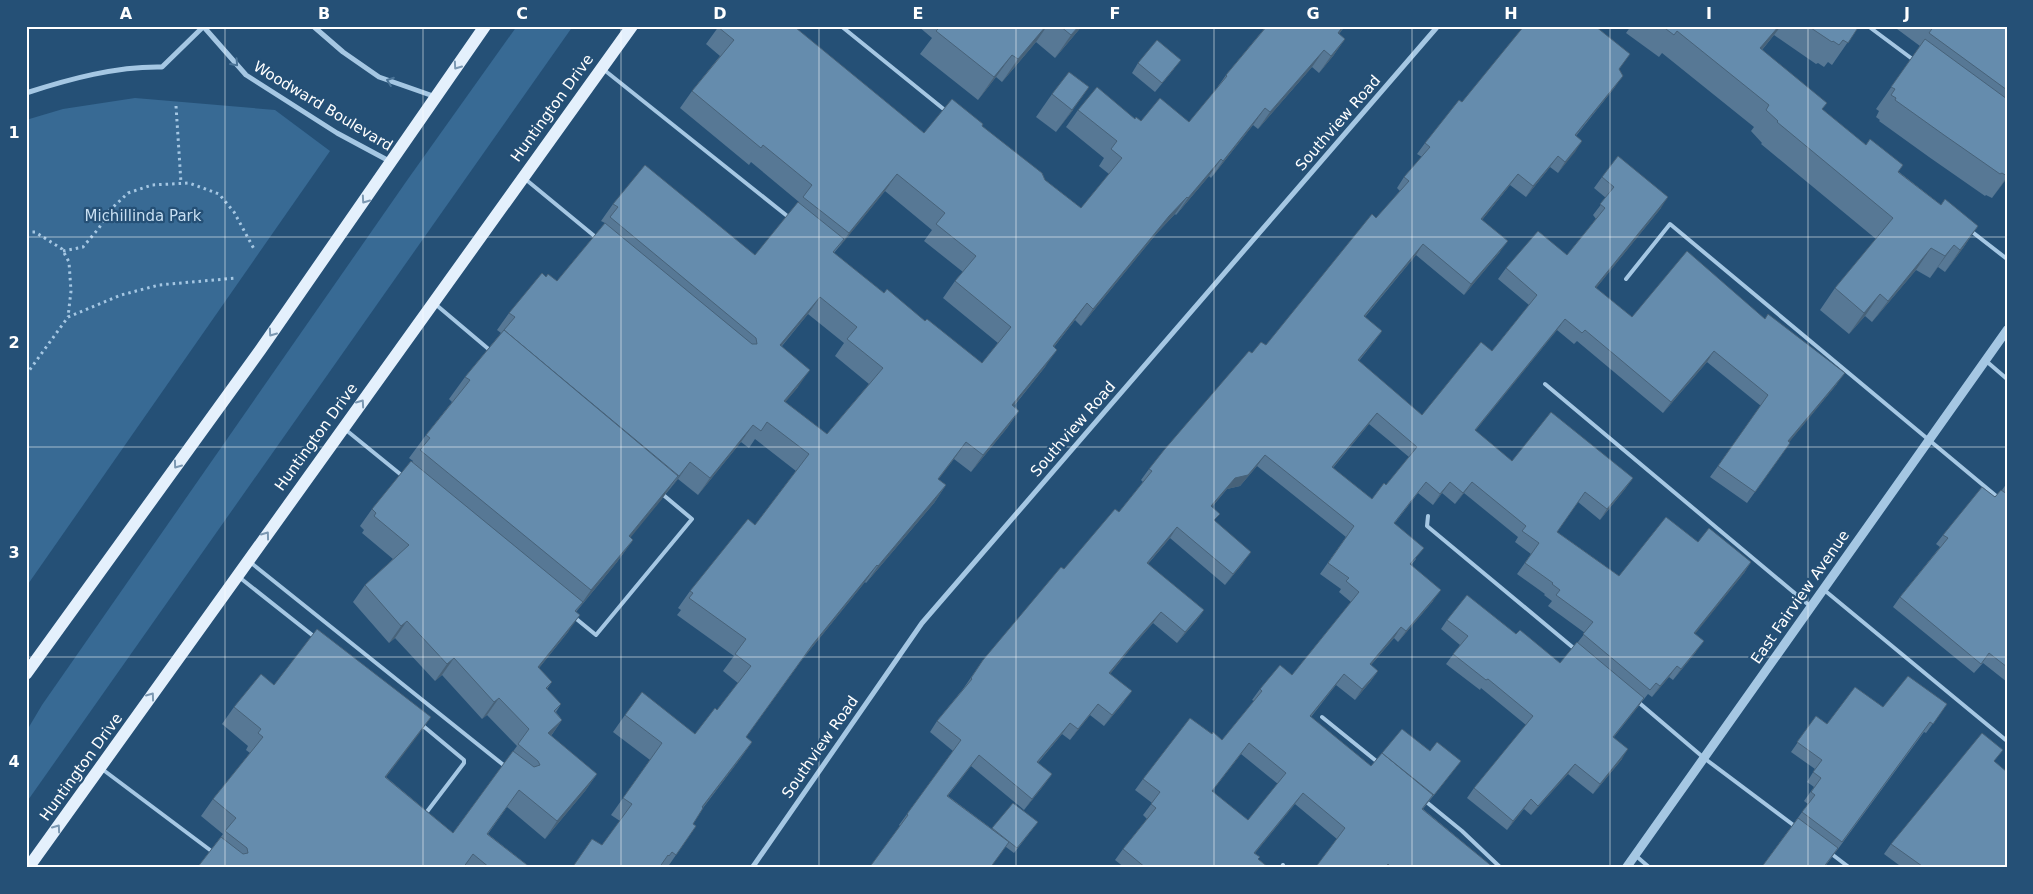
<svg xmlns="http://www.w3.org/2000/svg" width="2033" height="894" viewBox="0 0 2033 894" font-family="'DejaVu Sans',sans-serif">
	<rect width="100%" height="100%" fill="#255076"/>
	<g fill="#386a94">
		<path d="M517 26H573L26 803V732L42 705 408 179Z"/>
		<path d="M135 98 275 110 330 151 26 587V120L63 109Z"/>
	</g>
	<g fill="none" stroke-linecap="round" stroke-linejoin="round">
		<g stroke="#a5c7e3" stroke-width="3" stroke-dasharray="2.5 4" stroke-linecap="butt">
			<path d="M176 106 181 183"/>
			<path d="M26 232H35L62 249 69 262 71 291 68 317"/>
			<path d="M63 251 83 247 99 228 110 210 128 193 152 185 189 183 219 194 234 212 254 249"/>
			<path d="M26 375 68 317 121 295 159 285 236 278"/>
		</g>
		<g stroke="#a5c7e3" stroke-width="4">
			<path d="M841 26 946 111"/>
			<path d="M1868 26 1915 61"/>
			<path d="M603 69 791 219"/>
			<path d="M524 178 598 239"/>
			<path d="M1971 231 2007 259"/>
			<path d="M1626 279 1670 224 2007 505"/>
			<path d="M434 303 492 352"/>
			<path d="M1985 360 2007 379"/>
			<path d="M1545 384 1810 606"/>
			<path d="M346 430 405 478"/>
			<path d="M1428 516 1427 526 1576 650"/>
			<path d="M250 562 506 767"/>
			<path d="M239 577 316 638"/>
			<path d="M1823 589 2007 741"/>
			<path d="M574 617 596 635 692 519 661 493"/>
			<path d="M1637 701 1704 758 1796 827"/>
			<path d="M1322 717 1380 764"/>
			<path d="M422 725 464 760V763L426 813"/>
			<path d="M102 769 214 853"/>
			<path d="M1424 800 1462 831 1501 868"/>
			<path d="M1829 852 1850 868"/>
			<path d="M1635 855 1650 868"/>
			<path d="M1282 868 1283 865"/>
		</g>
		<g stroke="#a5c7e3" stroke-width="5">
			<path d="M203 26 246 75 337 133 391 162"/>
			<path d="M313 26 343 52 379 77 436 97"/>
			<path d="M26 93C69 79 117 66 162 67L204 26"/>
			<path d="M752 868 922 623 1438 26"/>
		</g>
		<path stroke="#a5c7e3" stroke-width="9" d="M1626 868 2007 330"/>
		<g stroke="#e4f0fc" stroke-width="12">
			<path d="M26 674 261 349 485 26"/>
			<path d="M28 868 632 26"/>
		</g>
	</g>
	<g fill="#577895" fill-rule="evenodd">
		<path d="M719 26H800L797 29 924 133 982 126 1045 180 1081 208 1109 174 1099 166 1104 158 1066 127 1078 110 1135 119 1141 121 1189 122 1214 92 1226 75 1264 29 1260 26H1345L1339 34 1345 39 1333 56 1319 73 1312 67 1258 129 1253 125 1211 178 1209 176 1176 215 1175 214 1157 233 1081 326 1075 320 1054 347 1045 367 1014 406 1019 411 1007 428 971 472 954 459 938 479 946 485 934 503 866 583 865 582 801 661 746 737 752 742 740 759 703 808 693 824 696 826 667 868H572L602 845 620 821 611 815 650 760 613 732 625 715 695 734 717 710 738 683 723 671 734 656 677 615 681 610 678 608 690 591 755 525 796 471 755 439 749 448 741 442 698 495 678 479 630 537 633 540 617 562 576 612 568 632 539 668 552 682 547 689 561 704 556 712 562 720 551 736 597 774 585 791 545 839 507 807 488 834 531 868H197L223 834 201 816 213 799 250 753 246 750 248 746 222 724 234 707 274 685 431 717 386 777 453 833 517 746 487 715 482 719 442 675 435 681 395 638 389 643 353 602 365 585 393 559 362 533 364 530 360 526 372 509 413 461 409 458 426 435 452 402 449 399 465 377 501 333 497 330 509 313 546 277 557 281 605 223 601 221 613 204 755 255 799 203V202L751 162 749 165 680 108 692 91 720 56 706 44ZM885 191 932 230 924 241 963 272 955 281 943 298 998 343 982 363 925 321 884 293 834 253ZM808 314 844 343 835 356 869 384 827 434 785 402 798 387 782 346Z"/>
		<path d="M918 26H1082L1055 58 1036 42 1002 82 996 77 978 100 920 54 932 38Z"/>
		<path d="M1631 26H1859L1832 65 1828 62 1824 67 1818 63 1816 64 1774 35 1762 50 1822 109 1899 172 1941 205 1978 226 1963 248 1945 272 1938 267 1930 278 1916 270 1872 322 1865 316 1849 334 1820 310 1835 288 1876 239 1761 144 1762 143 1751 131 1754 127 1662 53 1659 57 1626 33Z"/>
		<path d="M1893 26H2007V178L1992 198 1986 195 1985 196 1929 157 1879 121 1880 120 1876 117 1879 111 1876 109 1920 46Z"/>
		<path d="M1138 63 1174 69 1155 92 1132 73Z"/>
		<path d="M1619 70 1615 87 1576 136 1582 141 1558 173 1550 167 1526 197 1510 185 1482 220 1500 252 1464 295 1416 255 1365 317 1382 331 1374 342 1359 361 1422 415 1492 351 1529 305 1498 279 1506 268 1567 255 1596 219 1593 215 1606 198 1594 188 1602 177 1661 208 1596 288 1632 317 1837 384 1789 442 1790 443 1747 503 1710 477 1761 406 1707 362 1663 413 1577 341 1574 344 1557 330 1475 431 1512 461 1633 478 1625 489 1600 520 1578 502 1557 532 1619 576 1698 542 1751 562 1744 573 1695 633 1696 652 1673 680 1669 677 1652 697 1648 694 1614 737 1622 759 1593 794 1568 774 1531 815 1524 809 1507 830 1467 798 1474 788 1526 725 1481 688 1480 690 1446 664 1460 645 1441 629 1447 620 1516 634 1560 663 1578 642 1585 633 1548 606 1552 601 1544 595 1545 594 1517 574 1531 554 1515 542 1518 537 1464 493 1455 504 1442 493 1433 505 1418 493 1394 524 1416 559 1411 565 1433 601 1398 642 1394 638 1371 665 1378 671 1370 682 1355 700 1336 685 1311 717 1371 766 1430 751 1461 761 1423 809 1494 868H1315L1337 839 1295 804 1255 853 1258 859 1269 868H1125L1115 860 1123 849 1147 819 1143 815 1152 803 1135 790 1143 779 1212 734 1222 740 1254 701 1252 700 1260 689 1292 675 1351 602 1339 592 1341 589 1320 574 1346 537 1257 466 1240 486 1227 489 1212 507 1215 521 1243 563 1225 585 1170 538 1148 564 1204 610 1196 621 1177 643 1153 623 1131 648 1110 674 1124 702 1104 726 1090 715 1070 740 1062 734 1038 763 1052 774 1044 785 1024 810 971 766 948 796 992 829 1038 822 1014 853 1006 847 900 826 899 825 953 751 930 732 937 721 963 689 983 660 1064 569 1119 512 1143 482 1141 480 1149 469 1252 353 1266 345 1400 191 1397 188 1404 177 1422 157 1417 154 1425 143 1462 102ZM1369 424 1409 457 1386 485 1372 499 1333 468ZM1241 754 1278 784 1248 820 1212 791Z"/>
		<path d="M1052 94 1073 110 1056 132 1036 117Z"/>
		<path d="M2007 483V682L1983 663 1974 673 1893 607 1900 597 1940 547 1936 544 1943 535 1995 497 2002 490Z"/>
		<path d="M1947 704 1926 733 1924 732 1824 868H1761L1808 804 1804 801 1814 787 1807 782 1815 769 1791 752 1816 716 1827 724 1883 707Z"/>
		<path d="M1994 761 2007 868H1903L1884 854 1891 844Z"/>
	</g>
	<g fill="#476279">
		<path d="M1046 26H1047L1036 42 1002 82 1018 59Z"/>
		<path d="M1079 26H1082L1055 58 1071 35Z"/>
		<path d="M1343 26H1345L1326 50 1338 33Z"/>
		<path d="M1779 26H1781L1774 35 1745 70 1760 48Z"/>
		<path d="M1345 39 1333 56 1319 73 1331 56Z"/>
		<path d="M1324 50 1312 67 1258 129 1270 112Z"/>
		<path d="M1012 55 996 77 978 100 994 77Z"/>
		<path d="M1623 76 1615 87 1567 146 1575 135Z"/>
		<path d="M1089 87 1073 110 1056 132 1072 110Z"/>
		<path d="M1265 108 1253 125 1211 178 1223 161Z"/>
		<path d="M1582 141 1575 152 1558 173 1565 162Z"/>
		<path d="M1558 156 1550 167 1526 197 1533 186Z"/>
		<path d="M1221 159 1209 176 1176 215 1188 198Z"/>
		<path d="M897 174 885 191 837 250 849 233Z"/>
		<path d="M1518 174 1510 185 1474 230 1481 219Z"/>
		<path d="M2007 177V178L1992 198Z"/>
		<path d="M1187 197 1175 214 1157 233 1081 326 1093 309 1169 216Z"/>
		<path d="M1668 197 1661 208 1588 298 1595 287Z"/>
		<path d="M1978 226 1963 248 1945 272 1960 250Z"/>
		<path d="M1508 241 1500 252 1464 295 1471 284Z"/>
		<path d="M1423 244 1416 255 1356 327 1364 316Z"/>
		<path d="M1954 245 1930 278 1945 256Z"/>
		<path d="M1931 248 1916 270 1872 322 1888 301Z"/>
		<path d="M1880 294 1865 316 1849 334 1864 313Z"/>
		<path d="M820 297 808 314 768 362 780 345Z"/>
		<path d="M1087 303 1075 320 1041 363 1053 346Z"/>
		<path d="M1565 319 1557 330 1467 441 1475 430Z"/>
		<path d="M1382 331 1374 342 1350 371 1358 360Z"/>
		<path d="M1057 350 1045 367 1000 423 1012 405Z"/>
		<path d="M1714 351 1707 362 1663 413 1671 402Z"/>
		<path d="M810 370 798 387 772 418 784 401Z"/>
		<path d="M1845 373 1837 384 1781 452 1788 441Z"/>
		<path d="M1019 411 1007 428 971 472 983 455Z"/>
		<path d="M1377 413 1369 424 1324 478 1332 467Z"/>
		<path d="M753 425 741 442 698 495 710 478Z"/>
		<path d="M966 442 954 459 926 496 938 479Z"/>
		<path d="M1265 455 1257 466 1240 486 1227 489 1203 517 1211 506 1235 478Z"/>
		<path d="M690 462 678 479 667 493 679 476Z"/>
		<path d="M678 476 662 499 613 559 629 536Z"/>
		<path d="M1633 478 1625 489 1600 520 1607 509Z"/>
		<path d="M1450 482 1442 493 1433 505 1440 494Z"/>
		<path d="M1472 482 1464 493 1455 504 1463 493Z"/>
		<path d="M946 485 934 503 866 583 878 566Z"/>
		<path d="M1177 527 1170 538 1139 574 1147 563Z"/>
		<path d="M633 540 617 562 575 613 591 590Z"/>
		<path d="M1251 552 1243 563 1225 585 1233 574Z"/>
		<path d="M1751 562 1744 573 1687 644 1694 633Z"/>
		<path d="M877 565 865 582 801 661 813 644Z"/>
		<path d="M1441 590 1433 601 1398 642 1406 631Z"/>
		<path d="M1204 610 1196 621 1177 643 1185 632Z"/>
		<path d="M1161 612 1153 623 1131 648 1102 684 1109 673 1139 637Z"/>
		<path d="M580 615 568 632 526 684 538 667Z"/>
		<path d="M407 621 395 638 389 643 401 626Z"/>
		<path d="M1401 627 1394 638 1362 675 1370 664Z"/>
		<path d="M1704 641 1696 652 1673 680 1681 669Z"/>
		<path d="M454 658 442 675 435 681 447 664Z"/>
		<path d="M1677 666 1669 677 1652 697 1660 686Z"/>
		<path d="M1378 671 1370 682 1355 700 1362 689Z"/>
		<path d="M1344 674 1336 685 1302 727 1310 716Z"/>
		<path d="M1132 691 1124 702 1104 726 1112 715Z"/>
		<path d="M499 698 487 715 482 719 494 702Z"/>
		<path d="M1644 698 1638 707 1606 746 1613 737Z"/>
		<path d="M1098 704 1090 715 1070 740 1078 729Z"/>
		<path d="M431 717 419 734 373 794 385 777Z"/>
		<path d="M562 720 550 737 548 733Z"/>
		<path d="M1070 723 1062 734 1029 773 1037 762Z"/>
		<path d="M752 742 740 759 690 824 702 807Z"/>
		<path d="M1249 743 1241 754 1204 802 1212 791Z"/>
		<path d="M1628 749 1622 759 1593 794 1600 784Z"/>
		<path d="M979 755 971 766 939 807 947 796Z"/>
		<path d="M1575 764 1568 774 1531 815 1538 806Z"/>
		<path d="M597 774 585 791 545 839 557 821Z"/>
		<path d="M1052 774 1044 785 1024 810 1032 799Z"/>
		<path d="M1303 793 1295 804 1246 864 1254 853Z"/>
		<path d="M1531 799 1524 809 1507 830 1513 821Z"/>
	</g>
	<g fill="#658cad" stroke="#476279" fill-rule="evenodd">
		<path d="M719 26H797L796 28 924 133 952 99 983 124 982 126 1042 173 1045 180 1081 208 1122 158 1111 149 1117 141 1078 110 1097 87 1135 119 1136 117 1141 121 1160 98 1189 122 1227 76 1226 75 1267 26H1343L1338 33 1345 39 1331 56 1324 50 1270 112 1265 108 1223 161 1221 159 1188 198 1187 197 1169 216 1093 309 1087 303 1053 346 1057 350 1012 405 1019 411 983 455 966 442 938 479 946 485 878 566 877 565 813 644 746 737 752 742 702 807 703 808 693 824 696 826 676 855 672 852 669 856 668 855 659 868H572L592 839 602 845 632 804 623 798 662 743 625 715 642 692 695 734 715 708 717 710 751 666 735 654 746 639 689 598 693 593 690 591 748 519 755 525 809 454 767 422 761 431 753 425 710 478 690 462 679 476 504 330 515 317 509 313 542 273 546 277 548 274 557 281 605 223 752 344H757L756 338 610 217 618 207 613 204 645 165 755 255 798 202 844 239 833 252 884 293 887 289 925 321 927 319 982 363 1011 327 955 281 976 256 936 224 945 213 897 174 849 233 803 197 812 185 763 145 761 148 692 91 734 40 718 27ZM820 297 857 327 847 339 883 368 827 434 784 401 810 370 780 345Z"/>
		<path d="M941 26H1046L1018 59 1012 55 994 77 936 31Z"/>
		<path d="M1060 26H1079L1071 35Z"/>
		<path d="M1524 26H1595L1630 54 1619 69 1623 76 1575 135 1582 141 1565 162 1558 156 1533 186 1518 174 1481 219 1508 241 1471 284 1423 244 1364 316 1382 331 1358 360 1422 415 1481 342 1492 351 1537 295 1506 268 1538 231 1567 255 1605 208 1600 204 1614 187 1602 177 1618 156 1668 197 1595 287 1632 317 1687 251 1765 319 1768 314 1845 373 1788 441 1790 443 1755 492 1718 466 1768 395 1714 351 1671 402 1585 330 1582 333 1565 319 1475 430 1512 461 1551 412 1633 478 1607 509 1585 492 1557 532 1619 576 1666 517 1698 542 1709 528 1751 562 1694 633 1704 641 1681 669 1677 666 1660 686 1656 683 1650 690 1583 634 1593 622 1556 595 1560 590 1552 584 1553 583 1525 563 1539 543 1522 531 1526 526 1472 482 1463 493 1450 482 1440 494 1426 482 1394 523 1424 548 1410 564 1441 590 1406 631 1401 627 1370 664 1378 671 1362 689 1344 674 1310 716 1371 766 1382 753 1433 795 1422 809 1494 868H1392L1388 864 1385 868H1315L1345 828 1303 793 1254 853 1260 857 1258 859 1269 868H1146L1123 849 1156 808 1151 804 1160 792 1143 779 1190 718 1212 734 1213 732 1222 740 1262 691 1260 689 1280 665 1292 675 1359 592 1346 581 1349 578 1328 563 1354 526 1265 455 1248 475 1235 478 1211 506 1220 514 1214 520 1251 552 1233 574 1177 527 1147 563 1204 610 1185 632 1161 612 1139 637 1109 673 1132 691 1112 715 1098 704 1078 729 1070 723 1037 762 1052 774 1032 799 979 755 947 796 1009 842 990 868H869L908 815 907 814 961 740 937 721 972 679 971 678 983 660 1061 567 1064 569 1070 562 1115 509 1119 512 1152 471 1149 469 1164 450 1249 351 1252 353 1261 342 1266 345 1372 214 1376 218 1409 181 1404 177 1430 147 1425 143 1459 100 1462 102ZM1377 413 1417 447 1386 485 1384 483 1372 499 1332 467ZM1249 743 1286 773 1248 820 1212 791Z"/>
		<path d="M1662 26H1779L1760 48 1827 103 1822 109 1866 145 1870 139 1903 165 1898 172 1941 205 1945 199 1978 226 1960 250 1954 245 1945 256 1931 248 1888 301 1880 294 1864 313 1835 288 1893 218 1777 122 1778 121 1766 110 1769 105 1677 31 1674 35Z"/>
		<path d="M1808 26H1859L1848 43 1843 40 1839 45 1833 41 1832 42Z"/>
		<path d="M1934 26H2007V90L1929 33Z"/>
		<path d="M1925 39 2007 99V176L2002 173 2000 174 1944 135 1895 100 1896 98 1891 95 1895 89 1891 87Z"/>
		<path d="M1157 40 1181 60 1162 83 1138 63Z"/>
		<path d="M1069 72 1089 87 1072 110 1052 94Z"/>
		<path d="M504 330 678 476 629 536 633 540 591 590 420 450 430 438 426 435 467 384 470 380 465 377Z"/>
		<path d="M411 461 583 602 575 611 580 615 538 667 552 682 546 688 561 704 554 711 562 720 548 733 597 774 557 821 519 790 487 834 531 868H490L473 854 463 868H197L221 837 243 854 248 853 247 848 225 831 236 818 213 799 263 737 258 733 261 729 234 707 261 674 274 685 317 629 431 717 385 777 453 833 513 751 534 767 540 765 538 761 518 744 529 729 499 698 494 702 454 658 447 664 407 621 401 626 365 585 409 545 374 516 376 513 372 509Z"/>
		<path d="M1982 487 1995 497 2001 490 2007 494V667L1989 653 1981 664 1900 597 1948 538 1943 535Z"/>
		<path d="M1467 595 1516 634 1520 630 1560 663 1577 642 1644 698 1613 737 1628 749 1600 784 1575 764 1538 806 1531 799 1513 821 1474 788 1533 716 1488 679 1486 680 1453 654 1468 636 1447 620Z"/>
		<path d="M1908 676 1947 704 1933 724 1930 722 1842 842 1802 812 1815 795 1811 792 1821 778 1813 772 1822 760 1797 742 1816 716 1827 724 1855 687 1883 707Z"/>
		<path d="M1402 729 1430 751 1437 742 1461 761 1434 795 1382 753Z"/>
		<path d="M1982 733 2003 750 1994 761 2007 772V868H1921L1922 866 1891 844Z"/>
		<path d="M1013 803 1038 822 1017 848 992 828Z"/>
		<path d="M1798 818 1838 848 1823 868H1761Z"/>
	</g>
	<defs><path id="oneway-chevron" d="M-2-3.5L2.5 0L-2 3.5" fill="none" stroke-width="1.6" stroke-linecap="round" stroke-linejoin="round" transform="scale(1.25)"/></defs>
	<g stroke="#4b7497">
		<use href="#oneway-chevron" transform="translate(235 63) rotate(48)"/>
		<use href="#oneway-chevron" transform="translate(390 81) rotate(-160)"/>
	</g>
	<g stroke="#7b98b2">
		<use href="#oneway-chevron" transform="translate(457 66) rotate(125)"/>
		<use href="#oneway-chevron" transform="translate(365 200) rotate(125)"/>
		<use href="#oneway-chevron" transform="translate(272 333) rotate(125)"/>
		<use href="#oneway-chevron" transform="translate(361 403) rotate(-55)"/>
		<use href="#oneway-chevron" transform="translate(177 465) rotate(126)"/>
		<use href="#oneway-chevron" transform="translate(266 535) rotate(-54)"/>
		<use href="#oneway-chevron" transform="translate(151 696) rotate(-54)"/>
		<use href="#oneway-chevron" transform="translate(57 828) rotate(-55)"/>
	</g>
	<path fill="none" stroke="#fff" stroke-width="1" stroke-opacity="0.55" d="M225 26V868M423 26V868M621 26V868M819 26V868M1016 26V868M1214 26V868M1412 26V868M1610 26V868M1808 26V868M26 237H2007M26 447H2007M26 657H2007"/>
	<g text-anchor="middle" stroke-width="4.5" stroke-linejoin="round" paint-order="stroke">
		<g font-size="15" fill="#fff" stroke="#255076">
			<text transform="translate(323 106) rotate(31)" y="5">Woodward Boulevard</text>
			<text transform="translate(552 108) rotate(-54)" y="5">Huntington Drive</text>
			<text transform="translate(1338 123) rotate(-49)" y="5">Southview Road</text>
			<text transform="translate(1073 429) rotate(-49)" y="5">Southview Road</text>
			<text transform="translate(316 437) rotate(-54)" y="5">Huntington Drive</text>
			<text transform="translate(1800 597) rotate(-55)" y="5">East Fairview Avenue</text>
			<text transform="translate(820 747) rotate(-55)" y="5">Southview Road</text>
			<text transform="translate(81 767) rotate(-54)" y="5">Huntington Drive</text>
		</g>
		<g font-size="15" fill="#c8dff2" stroke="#255076">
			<text x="143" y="221">Michillinda Park</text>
		</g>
	</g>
	<rect width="2033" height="894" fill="none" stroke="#255076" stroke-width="55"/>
	<rect x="28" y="28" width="1978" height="838" fill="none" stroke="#fff" stroke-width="2"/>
	<g font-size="16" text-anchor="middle" font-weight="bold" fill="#fff">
		<text x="126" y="19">A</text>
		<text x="324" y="19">B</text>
		<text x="522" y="19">C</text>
		<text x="720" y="19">D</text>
		<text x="918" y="19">E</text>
		<text x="1115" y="19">F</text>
		<text x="1313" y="19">G</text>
		<text x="1511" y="19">H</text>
		<text x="1709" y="19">I</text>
		<text x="1907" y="19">J</text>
		<text x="14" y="138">1</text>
		<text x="14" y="348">2</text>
		<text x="14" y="558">3</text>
		<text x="14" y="767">4</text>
	</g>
</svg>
